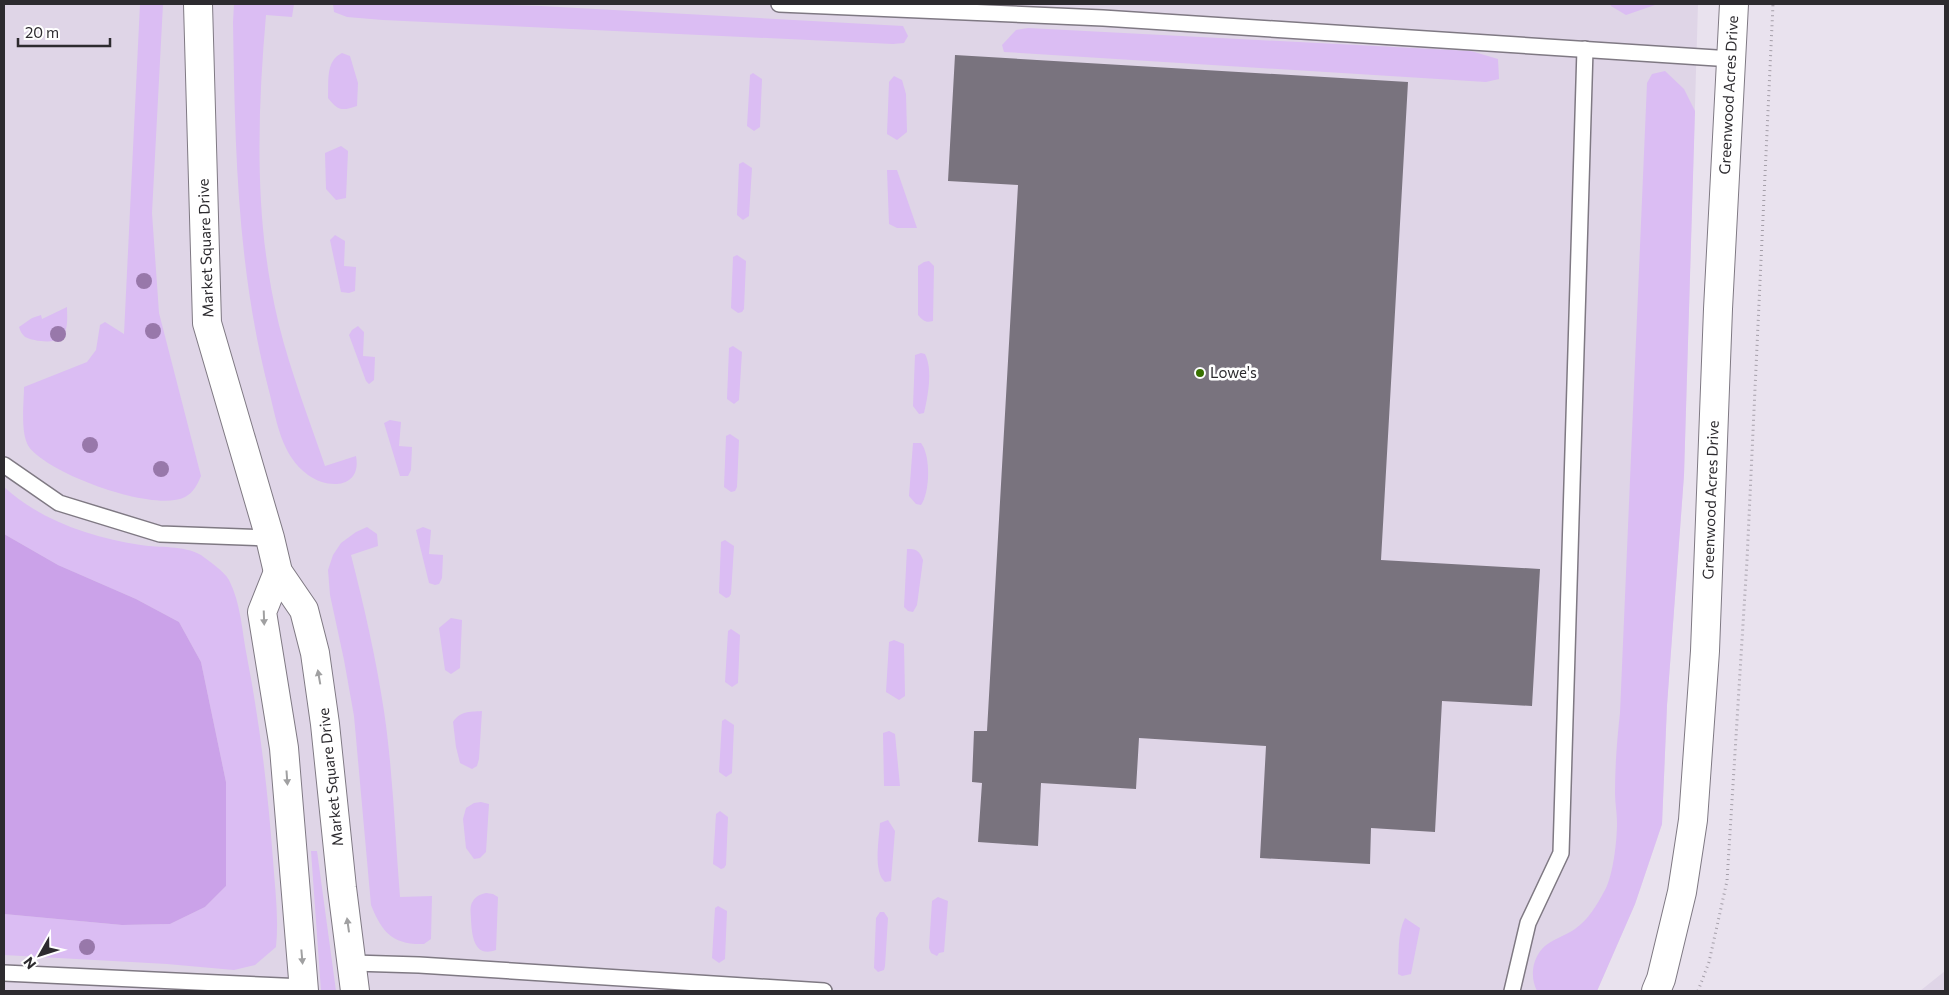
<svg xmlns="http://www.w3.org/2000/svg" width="1949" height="995" viewBox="0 0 1949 995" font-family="Commissioner,sans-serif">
	<rect width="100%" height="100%" fill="#e9e2ee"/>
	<g fill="#dfd5e7">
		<path d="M4 4H1698L1684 475 1667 705 1662 824 1635 904 1597 991H4Z"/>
		<path d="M1945 971V991H1920Z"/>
	</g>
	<g fill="#dbbdf3">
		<path d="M140 4H163L152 213 159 313 201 476C197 485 194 492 185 497 154 513 49 474 29 447 20 434 24 403 24 387L87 362 96 350 100 325 105 322 124 334Z"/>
		<path d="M234 4H294L292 17 266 15C257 119 254 223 279 325 291 373 309 419 325 466L356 456C362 488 329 490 308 475 281 455 277 422 269 391 237 268 235 148 233 22Z"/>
		<path d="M333 4H475L541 6 903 26 908 36 904 43 893 44 383 20 347 17 334 12Z"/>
		<path d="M1610 4H1658L1626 15 1611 6Z"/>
		<path d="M1028 28 1471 51 1498 59 1499 79 1486 82 1004 52 1002 45 1016 30Z"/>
		<path d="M342 53 350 56 358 83 357 106C342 111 338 111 328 98 329 82 325 61 342 53Z"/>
		<path d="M1665 71 1684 89 1695 111 1684 475 1667 705 1662 824 1635 904 1597 991H1537C1530 978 1532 960 1542 949 1550 940 1565 936 1575 929 1588 920 1597 905 1605 890 1613 875 1617 841 1617 823 1617 813 1615 803 1615 793 1615 766 1617 740 1620 713L1647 83 1652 74Z"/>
		<path d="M753 73 762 79 760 127 754 131 747 126 750 75Z"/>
		<path d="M894 76 902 80 906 94 907 132 897 140 887 134 889 82Z"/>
		<path d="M341 146 348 151 346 198 336 200 326 189 325 153Z"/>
		<path d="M743 162 752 168 749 216 743 220 737 215 739 164Z"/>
		<path d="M887 170H897L917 228H897L889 224Z"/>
		<path d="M335 235 345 241 344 266 356 267 355 291 349 293 341 292 330 240Z"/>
		<path d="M737 255 746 261 744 309 742 312 738 313 731 308 733 257Z"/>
		<path d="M929 261 934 266 933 321C926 323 923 321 918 315V266L924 262Z"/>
		<path d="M67 307C67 316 69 331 61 338 53 344 33 341 25 337 22 334 20 331 19 327L32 318 41 315 42 319Z"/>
		<path d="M358 326 364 332 363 356 375 357 374 380 369 384 366 381 349 335 352 330Z"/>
		<path d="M733 346 742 352 739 400 734 404 727 399 729 348Z"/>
		<path d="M921 353 925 354C933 370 928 395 924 413L919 414 913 406 915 355Z"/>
		<path d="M390 420 401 422 399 446 412 447 411 470 408 476H400L384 423Z"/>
		<path d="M730 434 739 440 737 487 735 491 731 492 724 487 726 436Z"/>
		<path d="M913 443H921C931 456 930 492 921 505L916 504 909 496Z"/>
		<path d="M4 487C41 521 93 538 141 545 160 548 183 545 201 555 209 561 224 571 229 580 241 603 242 632 247 657 260 724 268 792 273 860 275 889 279 918 276 947L255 965 234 970 167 964 4 955V914L122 925 170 924 205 907 226 886V782L201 662 179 622 136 599 58 565 4 534Z"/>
		<path d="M367 527 377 534 378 546 351 555C364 606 376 658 384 711 393 772 395 835 400 897L432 896 431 939 424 944C392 945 382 932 371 905L354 716 344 660 330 595 328 570 333 555 341 543 356 532Z"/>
		<path d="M423 527 431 530 429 554 443 555 442 578 439 584 435 585 429 583 416 530Z"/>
		<path d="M725 540 734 546 731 594 729 597 726 598 719 593 721 542Z"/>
		<path d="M907 549C916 549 919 550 923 560L917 605 913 612 908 611 904 607Z"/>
		<path d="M451 618 462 620 460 668 451 674 445 670 439 628Z"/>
		<path d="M731 629 740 635 738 683 732 687 725 682 728 631Z"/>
		<path d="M894 640 904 644 905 696 899 700 886 692 889 642Z"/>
		<path d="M482 711 479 759 477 766 472 769 460 763 456 747 453 722C460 711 469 712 482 711Z"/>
		<path d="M725 719 734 725 732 773 726 777 719 772 722 721Z"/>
		<path d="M889 731 895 734 900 786H884L883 733Z"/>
		<path d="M481 802 489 804 486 852 480 858 474 859 466 848 463 819 466 808 474 803Z"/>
		<path d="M720 811 728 817 726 865 724 868 721 869 713 864 716 814Z"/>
		<path d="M888 820 895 831 891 881 885 882C873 872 879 839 880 823Z"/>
		<path d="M311 851H317L336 991H321Z"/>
		<path d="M486 893 493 894 498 897 496 950C474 958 472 936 471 920 471 914 469 906 473 901 476 896 481 894 486 893Z"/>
		<path d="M938 897 948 901 944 952 939 953 937 956 931 953 929 948 932 901Z"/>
		<path d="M718 906 727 911 725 959 719 963 712 958 715 908Z"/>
		<path d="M880 912H884L888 918 885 966 884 970 878 972 874 968 876 918Z"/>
		<path d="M1405 918 1420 928 1411 974 1402 976 1398 974C1399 956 1397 934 1405 918Z"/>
	</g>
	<path fill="#cba2e9" d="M4 534 58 565 136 599 179 622 201 662 226 782V886L205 907 170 924 122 925 4 914Z"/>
	<path fill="#79737e" d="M955 55 1408 82 1381 560 1540 569 1532 706 1442 701 1435 832 1371 828 1370 864 1260 858 1266 746 1139 738 1136 789 1041 783 1038 846 978 842 982 783 972 782 974 731H987L1018 185 948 181Z"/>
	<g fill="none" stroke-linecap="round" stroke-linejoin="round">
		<defs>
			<g id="lane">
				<path d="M779 4 1103 18 1732 59"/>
				<path d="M4 465 59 503 160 534 270 538"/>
				<path d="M353 963 419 965 824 991"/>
				<path d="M4 973 304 987"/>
				<path d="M1512 991 1528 923 1561 853 1585 49"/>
			</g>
			<g id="street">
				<path d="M198 4 207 323 270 538 278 572 304 610 315 653 325 724 342 888 355 991"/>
				<path d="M278 572 262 612 284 748 304 991"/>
				<path d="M1656 991 1661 979 1682 892 1693 820 1705 651 1718 309 1734 4"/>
			</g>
		</defs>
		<use href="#lane" stroke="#7f7983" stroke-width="18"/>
		<use href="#street" stroke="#7f7983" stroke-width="30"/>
		<path stroke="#a59fa9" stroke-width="3" stroke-dasharray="1 4" stroke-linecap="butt" d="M1698 991 1709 962 1727 881 1747 560 1773 4"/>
		<use href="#lane" stroke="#fff" stroke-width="15"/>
		<use href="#street" stroke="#fff" stroke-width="28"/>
	</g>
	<g fill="#9878aa">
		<circle cx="144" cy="281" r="8"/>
		<circle cx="153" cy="331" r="8"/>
		<circle cx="58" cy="334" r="8"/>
		<circle cx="90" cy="445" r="8"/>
		<circle cx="161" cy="469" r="8"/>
		<circle cx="87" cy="947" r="8"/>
	</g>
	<defs><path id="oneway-solid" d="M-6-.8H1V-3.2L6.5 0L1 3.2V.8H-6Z" transform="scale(1.25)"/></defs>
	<g fill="#a0a0a1">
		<use href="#oneway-solid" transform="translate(264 618) rotate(88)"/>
		<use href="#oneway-solid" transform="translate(319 677) rotate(-100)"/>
		<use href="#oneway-solid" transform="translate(287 778) rotate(86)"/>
		<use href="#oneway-solid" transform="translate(348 925) rotate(-98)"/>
		<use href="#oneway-solid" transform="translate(302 957) rotate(85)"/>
	</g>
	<circle fill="#387100" stroke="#fff" stroke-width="2" cx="1200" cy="373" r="5"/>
	<g text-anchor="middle" stroke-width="5" stroke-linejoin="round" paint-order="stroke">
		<g font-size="15" fill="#2d2b2f" stroke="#fff">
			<text transform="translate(1729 95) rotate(-87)" y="5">Greenwood Acres Drive</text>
			<text transform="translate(206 248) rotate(-92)" y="5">Market Square Drive</text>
			<text transform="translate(1711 500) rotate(-88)" y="5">Greenwood Acres Drive</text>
			<text transform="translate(331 777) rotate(-96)" y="5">Market Square Drive</text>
		</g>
		<g font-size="15" fill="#2d2b2f" stroke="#fff" text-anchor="start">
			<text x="1210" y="378">Lowe's</text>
		</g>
	</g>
	<rect width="1949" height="995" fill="none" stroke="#2d2b2f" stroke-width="10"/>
	<g transform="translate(40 955) rotate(231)" stroke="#ffffff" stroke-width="4" paint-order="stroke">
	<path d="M0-4L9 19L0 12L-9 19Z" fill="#2d2b2f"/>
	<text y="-8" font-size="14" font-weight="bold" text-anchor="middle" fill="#2d2b2f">N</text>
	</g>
	<path d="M18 38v8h92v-8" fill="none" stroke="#2d2b2f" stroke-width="2.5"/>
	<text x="25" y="38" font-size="15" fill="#2d2b2f" stroke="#ffffff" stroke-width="4" paint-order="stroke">20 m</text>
</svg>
